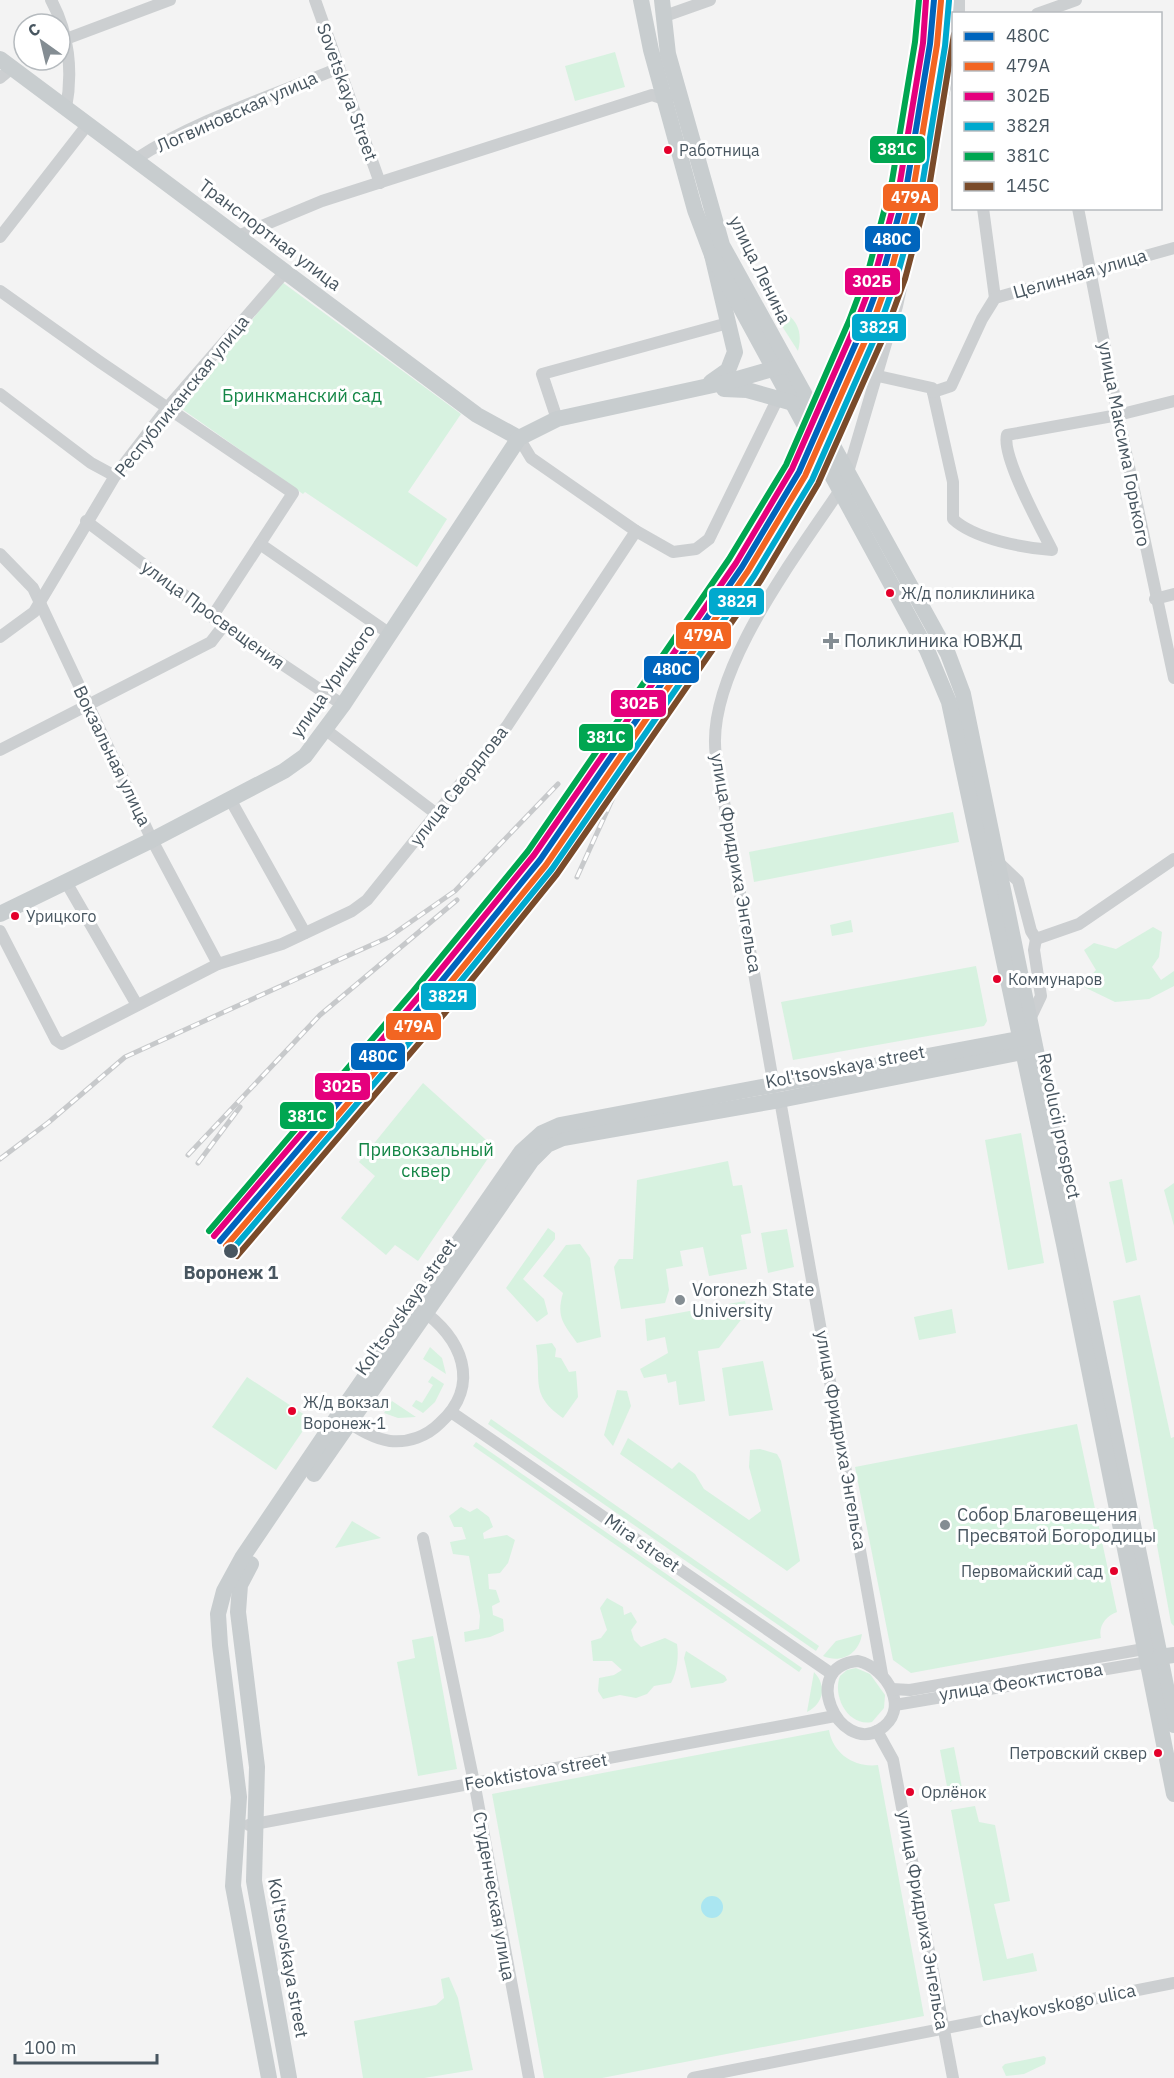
<svg xmlns="http://www.w3.org/2000/svg" width="1174" height="2078" viewBox="0 0 1174 2078" font-family="'IBM Plex Sans',sans-serif">
	<rect width="100%" height="100%" fill="#f3f3f3"/>
	<g fill="#d7f2e0">
		<path d="M615 52 625 87 575 101 565 66Z"/>
		<path d="M282 282 461 414 408 492 447 519 417 567 305 492 303 494 182 409Z"/>
		<path d="M772 307C794 314 804 328 798 351L771 309Z"/>
		<path d="M953 812 959 842 754 882 749 852Z"/>
		<path d="M851 920 853 932 832 936 830 925Z"/>
		<path d="M1153 927 1162 932 1159 957 1152 967 1161 980 1174 971V986L1149 999 1115 1002 1082 986 1096 970 1084 950 1094 943 1116 949Z"/>
		<path d="M976 966 987 1021 984 1026 793 1060 781 1002Z"/>
		<path d="M423 1083 495 1148 418 1261 395 1245 386 1255 341 1218 375 1176 359 1162Z"/>
		<path d="M1021 1133 1044 1263 1008 1270 985 1140Z"/>
		<path d="M728 1161 733 1186 742 1185 751 1233 741 1235 747 1269 709 1276 703 1247 680 1251 683 1266 666 1269 669 1290 665 1303 621 1309 614 1267 619 1259H633L637 1180Z"/>
		<path d="M1122 1179 1137 1260 1126 1263 1109 1182Z"/>
		<path d="M1174 1183V1226L1164 1190Z"/>
		<path d="M548 1228 555 1233V1239L523 1279 544 1299 548 1314 537 1322 506 1288Z"/>
		<path d="M787 1229 794 1267 768 1273 761 1233Z"/>
		<path d="M580 1244 590 1258 601 1337 577 1343C563 1323 556 1317 563 1293L543 1276 566 1245Z"/>
		<path d="M1140 1295 1171 1438 1174 1437V1626L1171 1623 1113 1301Z"/>
		<path d="M745 1301 747 1312 719 1348 698 1351 705 1401 679 1405 676 1381 668 1383 666 1374 644 1378 640 1369 668 1353 665 1337 647 1341 645 1319Z"/>
		<path d="M952 1309 956 1333 919 1340 914 1317Z"/>
		<path d="M552 1343 556 1349 555 1357 561 1358 569 1372 576 1371 578 1397 563 1418C529 1394 542 1381 536 1345Z"/>
		<path d="M430 1347 442 1358 446 1374 423 1359Z"/>
		<path d="M763 1361 773 1410 729 1416 722 1368Z"/>
		<path d="M432 1376 444 1384 435 1402 423 1413 412 1406 416 1400 422 1403 433 1385 428 1382Z"/>
		<path d="M247 1377 311 1419 276 1470 212 1427Z"/>
		<path d="M617 1390 627 1391 631 1406 613 1446 604 1435Z"/>
		<path d="M392 1401 416 1417 398 1418 384 1413Z"/>
		<path d="M491 1419 819 1646 816 1651 488 1424Z"/>
		<path d="M1077 1424 1117 1612C1106 1616 1098 1626 1101 1638L911 1673 893 1660 855 1467Z"/>
		<path d="M628 1438 672 1469 679 1462 695 1474 704 1489 749 1520 761 1511 749 1467 750 1450 760 1449 777 1454 781 1461 800 1561 787 1571 620 1454Z"/>
		<path d="M476 1442 802 1668 799 1672 473 1446Z"/>
		<path d="M461 1507 470 1512 477 1508 489 1517 493 1527 483 1533 484 1539 507 1535 515 1540 508 1563 500 1573 488 1574 489 1589 496 1590 500 1602 492 1606 493 1615 503 1619 504 1631 490 1637 465 1642 464 1632 479 1629 480 1616 469 1556 453 1554 450 1542 466 1539 462 1527H454L449 1516Z"/>
		<path d="M352 1521 381 1538 335 1548Z"/>
		<path d="M607 1598 623 1607 624 1615 631 1612 637 1622 631 1630 634 1640 641 1647 665 1638 677 1644C679 1656 677 1672 671 1683L654 1686 647 1694 636 1698 620 1695 603 1699 598 1691 599 1678 614 1675 622 1670 612 1661H593L591 1641 601 1638 607 1630 600 1608Z"/>
		<path d="M862 1634C859 1654 841 1664 823 1656L836 1641Z"/>
		<path d="M433 1636 457 1769 418 1776 397 1662 415 1658 412 1640Z"/>
		<path d="M686 1651 725 1676 727 1680 723 1683 691 1688 684 1658Z"/>
		<path d="M856 1668 870 1674 885 1695 884 1708 872 1722C848 1727 832 1696 840 1676L847 1670Z"/>
		<path d="M814 1672C827 1686 824 1703 807 1712Z"/>
		<path d="M829 1730C833 1754 855 1768 878 1765L924 2016 602 2078H544L492 1794Z"/>
		<path d="M954 1747 963 1793 950 1802 940 1750Z"/>
		<path d="M975 1806 979 1822 995 1825 1010 1901 994 1904 1007 1959 1033 1953 1037 1971 983 1981 951 1810Z"/>
		<path d="M449 1977 458 1998 473 2070 424 2078H363L354 2021 436 2005 444 1998 441 1979Z"/>
		<path d="M1044 2056 1046 2058 1045 2064 1024 2074 1006 2076 1002 2067 1005 2064Z"/>
	</g>
	<circle fill="#aae6f1" cx="712" cy="1907" r="11"/>
	<g fill="none" stroke-linecap="round" stroke-linejoin="round">
		<g stroke="#cccfd1" stroke-width="12">
			<path d="M51 0C69 33 73 72 66 108"/>
			<path d="M315 0 380 183"/>
			<path d="M959 14V0"/>
			<path d="M1037 14 1076 0"/>
			<path d="M662 17 710 0"/>
			<path d="M66 39 170 0"/>
			<path d="M0 78 12 68"/>
			<path d="M136 159C194 121 274 95 339 68"/>
			<path d="M983 208 995 298"/>
			<path d="M1078 208 1118 415 1174 678"/>
			<path d="M238 236 322 201 652 95 664 99 671 96"/>
			<path d="M0 237 88 124"/>
			<path d="M0 291 100 362 293 493 212 617"/>
			<path d="M878 376 932 388 953 482V519C974 539 1024 548 1052 550 1041 528 1001 456 1007 435L1118 415 1174 401"/>
			<path d="M933 392 951 386 982 319 995 298 1174 248"/>
			<path d="M0 394 91 463 115 476"/>
			<path d="M557 419 542 374 728 323"/>
			<path d="M519 438 531 458 636 531 673 552 696 549 709 539 777 400"/>
			<path d="M848 472 897 306 954 46"/>
			<path d="M86 521 224 625 343 705"/>
			<path d="M260 544 390 634"/>
			<path d="M0 554 33 588 152 840 218 964"/>
			<path d="M1155 599 1174 594"/>
			<path d="M0 637 34 612 115 476 168 407 285 272"/>
			<path d="M326 730 438 815"/>
			<path d="M0 750 211 642 224 625"/>
			<path d="M230 799 305 933"/>
			<path d="M997 861 1018 881 1031 931 1036 939"/>
			<path d="M66 882 137 1005"/>
			<path d="M0 931 56 1040 62 1044 218 964 282 944 352 911 367 900 507 726 636 531"/>
			<path d="M1036 939 1079 924 1174 859"/>
			<path d="M1030 1019 1041 996 1034 950 1036 939"/>
			<path d="M774 1087 716 756C704 675 796 556 840 490"/>
			<path d="M780 1100 882 1674"/>
			<path d="M451 1412 832 1674"/>
			<path d="M344 1420C357 1428 374 1439 390 1441 409 1443 427 1436 440 1423 482 1385 462 1337 420 1309"/>
			<path d="M423 1538 476 1792 529 2078"/>
			<path d="M858 1661C887 1668 912 1710 879 1730 839 1754 798 1666 858 1661Z"/>
			<path d="M892 1689 910 1690 1144 1649"/>
			<path d="M895 1705 1148 1662"/>
			<path d="M877 1731 893 1760 953 2078"/>
			<path d="M249 1825 835 1716"/>
			<path d="M693 2078 1174 1983"/>
		</g>
		<g stroke="#c8cdcf" stroke-width="16">
			<path d="M641 0 651 50 695 210 712 255 735 352 728 370 711 382"/>
			<path d="M662 0 668 54 722 245 948 654 963 694 1174 1725"/>
			<path d="M0 59 477 415 519 438"/>
			<path d="M712 255 927 650 949 702 1064 1244 1174 1794"/>
			<path d="M724 389 747 390 793 403"/>
			<path d="M0 914 152 840 284 771 305 756 343 705 519 438 557 419 727 382 783 366"/>
			<path d="M314 1474 532 1160 547 1145 563 1138 780 1100 1032 1050"/>
			<path d="M251 1564 240 1585 238 1612 257 1767 254 1881 289 2078"/>
			<path d="M1159 1657 1174 1655"/>
			<path d="M269 2078 233 1886 239 1797 220 1645 218 1614 224 1591 242 1558 338 1416 521 1152 542 1133 560 1125 1029 1037"/>
		</g>
		<defs>
			<g id="rail">
				<path d="M577 877 651 714"/>
				<path d="M188 1155 320 1015 457 900"/>
				<path d="M0 1159 49 1122 125 1057 389 937 455 891 558 784"/>
				<path d="M198 1163 240 1107"/>
			</g>
		</defs>
		<use href="#rail" stroke="#c7c9cb" stroke-width="5"/>
		<use href="#rail" stroke="#fff" stroke-width="3" stroke-dasharray="9" stroke-linecap="butt"/>
		<defs>
			<path id="rail-1" d="M220 1241 427 999 540 860 742 567 799 472 863 327 883 273 907 184 930 44 934 0"/>
			<path id="rail-2" d="M226 1246 433 1004 546 865 748 571 805 476 870 330 890 275 914 185 937 45 941 1"/>
			<path id="rail-3" d="M214 1236 421 994 534 855 736 563 792 469 856 324 876 271 900 182 923 43 926 0"/>
			<path id="rail-4" d="M231 1251 438 1009 552 869 754 576 812 480 877 333 897 277 922 186 945 46 949 1"/>
			<path id="rail-5" d="M209 1231 415 989 528 851 729 559 786 465 849 321 869 268 892 181 915 42 919 0"/>
			<path id="rail-6" d="M237 1256 444 1014 557 874 761 580 818 484 884 336 905 279 929 188 954 34"/>
		</defs>
		<use href="#rail-1" stroke="#fff" stroke-width="10"/>
		<use href="#rail-2" stroke="#fff" stroke-width="10"/>
		<use href="#rail-3" stroke="#fff" stroke-width="10"/>
		<use href="#rail-4" stroke="#fff" stroke-width="10"/>
		<use href="#rail-5" stroke="#fff" stroke-width="10"/>
		<use href="#rail-6" stroke="#fff" stroke-width="10"/>
		<use href="#rail-1" stroke="#0065bd" stroke-width="6"/>
		<use href="#rail-2" stroke="#f26522" stroke-width="6"/>
		<use href="#rail-3" stroke="#e5007d" stroke-width="6"/>
		<use href="#rail-4" stroke="#00a9ce" stroke-width="6"/>
		<use href="#rail-5" stroke="#00a651" stroke-width="6"/>
		<use href="#rail-6" stroke="#7a4b2a" stroke-width="6"/>
	</g>
	<g fill="#e4002b" stroke="#fff" stroke-width="2">
		<circle cx="668" cy="150" r="5"/>
		<circle cx="890" cy="593" r="5"/>
		<circle cx="15" cy="916" r="5"/>
		<circle cx="997" cy="979" r="5"/>
		<circle cx="292" cy="1411" r="5"/>
		<circle cx="1114" cy="1571" r="5"/>
		<circle cx="1158" cy="1753" r="5"/>
		<circle cx="910" cy="1792" r="5"/>
	</g>
	<g fill="#848d93" stroke="#fff" stroke-width="2">
		<path d="M828 632h6v6h6v6h-6v6h-6v-6h-6v-6h6z"/>
		<circle cx="680" cy="1300" r="6"/>
		<circle cx="945" cy="1525" r="6"/>
	</g>
	<circle fill="#485660" stroke="#fff" stroke-width="2" cx="231" cy="1251" r="8"/>
	<g text-anchor="middle" stroke-width="6" stroke-linejoin="round" paint-order="stroke">
		<g font-size="16" fill="#485660" stroke="#fff" text-anchor="start">
			<text x="679" y="156">Работница</text>
			<text x="901" y="599">Ж/д поликлиника</text>
			<text x="26" y="922">Урицкого</text>
			<text x="1008" y="985">Коммунаров</text>
			<text x="303" y="1408">Ж/д вокзал<tspan x="303" dy="21">Воронеж-1</tspan></text>
			<text x="1103" y="1577" text-anchor="end">Первомайский сад</text>
			<text x="1147" y="1759" text-anchor="end">Петровский сквер</text>
			<text x="921" y="1798">Орлёнок</text>
		</g>
		<g font-size="18" fill="#485660" stroke="#fff">
			<text transform="translate(347 92) rotate(70)" y="6">Sovetskaya Street</text>
			<text transform="translate(237 112) rotate(-24)" y="6">Логвиновская улица</text>
			<text transform="translate(270 235) rotate(37)" y="6">Транспортная улица</text>
			<text transform="translate(760 270) rotate(64)" y="6">улица Ленина</text>
			<text transform="translate(1080 274) rotate(-16)" y="6">Целинная улица</text>
			<text transform="translate(182 396) rotate(-51)" y="6">Республиканская улица</text>
			<text transform="translate(1124 444) rotate(79)" y="6">улица Максима Горького</text>
			<text transform="translate(213 615) rotate(36)" y="6">улица Просвещения</text>
			<text transform="translate(333 681) rotate(-55)" y="6">улица Урицкого</text>
			<text transform="translate(112 756) rotate(64)" y="6">Вокзальная улица</text>
			<text transform="translate(459 786) rotate(-52)" y="6">улица Свердлова</text>
			<text transform="translate(736 863) rotate(80)" y="6">улица Фридриха Энгельса</text>
			<text transform="translate(845 1067) rotate(-11)" y="6">Kol'tsovskaya street</text>
			<text transform="translate(1059 1126) rotate(78)" y="6">Revolucii prospect</text>
			<text transform="translate(406 1307) rotate(-55)" y="6">Kol'tsovskaya street</text>
			<text transform="translate(841 1440) rotate(80)" y="6">улица Фридриха Энгельса</text>
			<text transform="translate(642 1543) rotate(35)" y="6">Mira street</text>
			<text transform="translate(1021 1682) rotate(-9)" y="6">улица Феоктистова</text>
			<text transform="translate(536 1772) rotate(-10)" y="6">Feoktistova street</text>
			<text transform="translate(494 1896) rotate(80)" y="6">Студенческая улица</text>
			<text transform="translate(923 1920) rotate(80)" y="6">улица Фридриха Энгельса</text>
			<text transform="translate(288 1958) rotate(80)" y="6">Kol'tsovskaya street</text>
			<text transform="translate(1059 2005) rotate(-11)" y="6">chaykovskogo ulica</text>
		</g>
		<g font-size="18" fill="#148646" stroke="#fff">
			<text x="302" y="402">Бринкманский сад</text>
			<text x="426" y="1156">Привокзальный<tspan x="426" dy="21">сквер</tspan></text>
		</g>
		<g font-size="18" fill="#485660" stroke="#fff" text-anchor="start">
			<text x="844" y="647">Поликлиника ЮВЖД</text>
			<text x="692" y="1296">Voronezh State<tspan x="692" dy="21">University</tspan></text>
			<text x="957" y="1521">Собор Благовещения<tspan x="957" dy="21">Пресвятой Богородицы</tspan></text>
		</g>
		<g font-size="18" font-weight="bold" fill="#485660" stroke="#fff">
			<text x="231" y="1279">Воронеж 1</text>
		</g>
	</g>
	<g stroke="#fff" stroke-width="2">
		<rect x="869" y="135" width="57" height="29" rx="6" fill="#00a651"/>
		<rect x="882" y="183" width="57" height="29" rx="6" fill="#f26522"/>
		<rect x="864" y="225" width="57" height="28" rx="6" fill="#0065bd"/>
		<rect x="844" y="267" width="57" height="29" rx="6" fill="#e5007d"/>
		<rect x="851" y="313" width="56" height="29" rx="6" fill="#00a9ce"/>
		<rect x="708" y="587" width="57" height="29" rx="6" fill="#00a9ce"/>
		<rect x="675" y="621" width="57" height="29" rx="6" fill="#f26522"/>
		<rect x="643" y="655" width="57" height="29" rx="6" fill="#0065bd"/>
		<rect x="610" y="689" width="57" height="29" rx="6" fill="#e5007d"/>
		<rect x="578" y="723" width="56" height="29" rx="6" fill="#00a651"/>
		<rect x="420" y="982" width="57" height="29" rx="6" fill="#00a9ce"/>
		<rect x="385" y="1012" width="57" height="29" rx="6" fill="#f26522"/>
		<rect x="350" y="1042" width="56" height="29" rx="6" fill="#0065bd"/>
		<rect x="314" y="1072" width="57" height="29" rx="6" fill="#e5007d"/>
		<rect x="279" y="1101" width="56" height="29" rx="6" fill="#00a651"/>
	</g>
	<g font-size="16" text-anchor="middle" font-weight="bold" fill="#fff">
		<text x="897" y="155">381С</text>
		<text x="911" y="203">479А</text>
		<text x="892" y="245">480С</text>
		<text x="872" y="287">302Б</text>
		<text x="879" y="333">382Я</text>
		<text x="737" y="607">382Я</text>
		<text x="704" y="641">479А</text>
		<text x="672" y="675">480С</text>
		<text x="639" y="709">302Б</text>
		<text x="606" y="743">381С</text>
		<text x="448" y="1002">382Я</text>
		<text x="414" y="1032">479А</text>
		<text x="378" y="1062">480С</text>
		<text x="342" y="1092">302Б</text>
		<text x="307" y="1122">381С</text>
	</g>
	<rect x="952" y="12" width="210" height="198" fill="#ffffff" stroke="#b6bbbf" stroke-width="1.5"/>
	<rect x="964" y="32" width="30" height="9" fill="#0065bd" stroke="#b6bbbf" stroke-width="1.5"/>
	<text x="1006" y="42" font-size="18" fill="#485660">480С</text>
	<rect x="964" y="62" width="30" height="9" fill="#f26522" stroke="#b6bbbf" stroke-width="1.5"/>
	<text x="1006" y="72" font-size="18" fill="#485660">479А</text>
	<rect x="964" y="92" width="30" height="9" fill="#e5007d" stroke="#b6bbbf" stroke-width="1.5"/>
	<text x="1006" y="102" font-size="18" fill="#485660">302Б</text>
	<rect x="964" y="122" width="30" height="9" fill="#00a9ce" stroke="#b6bbbf" stroke-width="1.5"/>
	<text x="1006" y="132" font-size="18" fill="#485660">382Я</text>
	<rect x="964" y="152" width="30" height="9" fill="#00a651" stroke="#b6bbbf" stroke-width="1.5"/>
	<text x="1006" y="162" font-size="18" fill="#485660">381С</text>
	<rect x="964" y="182" width="30" height="9" fill="#7a4b2a" stroke="#b6bbbf" stroke-width="1.5"/>
	<text x="1006" y="192" font-size="18" fill="#485660">145С</text>
	<g transform="translate(42 42) rotate(326)"><circle r="28" fill="#ffffff" stroke="#b6bbbf" stroke-width="1.5"/>
	<path d="M0-4.5L10 22L0 15L-10 22Z" fill="#848d93"/>
	<text y="-9" font-size="16" font-weight="bold" text-anchor="middle" fill="#485660">С</text>
	</g>
	<path d="M15 2054v9h142v-9" fill="none" stroke="#485660" stroke-width="3"/>
	<text x="24" y="2054" font-size="18" fill="#485660" stroke="#ffffff" stroke-width="4.5" paint-order="stroke">100 m</text>
</svg>
